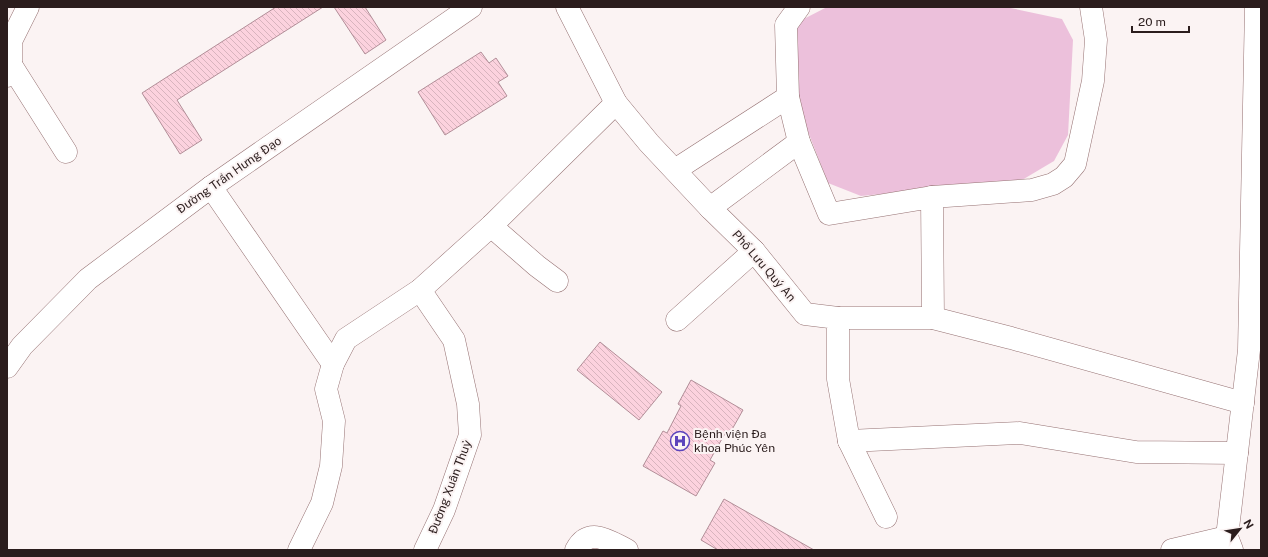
<svg xmlns="http://www.w3.org/2000/svg" width="1268" height="557" viewBox="0 0 1268 557" font-family="'Public Sans',sans-serif">
	<defs>
		<pattern id="building-back-hatch" width="6" height="6" patternUnits="userSpaceOnUse"><rect width="6" height="6" fill="#fcd2de"/><path d="M-1 5l2 2M0 0l6 6M5-1l2 2" fill="none" stroke="#d8b4be"/></pattern>
	</defs>
	<rect width="100%" height="100%" fill="#fbf3f3"/>
	<path fill="#ecc0db" d="M827 7H1006L1062 19 1073 40 1068 135 1054 161 1022 180 861 196 828 183 798 106 794 24Z"/>
	<g fill="url(#building-back-hatch)" stroke="#b28e98">
		<path d="M276 7H323L177 100 202 140 180 154 142 93Z"/>
		<path d="M334 7H365L386 40 365 54Z"/>
		<path d="M481 52 489 63 496 58 508 76 498 82 507 96 445 135 418 92Z"/>
		<path d="M600 342 662 392 639 420 577 370Z"/>
		<path d="M691 380 743 410 730 433 727 430 710 460 715 463 696 496 643 466 663 431 667 433 681 406 678 404Z"/>
		<path d="M724 499 814 550H718L701 540Z"/>
	</g>
	<g fill="none" stroke-linecap="round" stroke-linejoin="round">
		<defs>
			<g id="minor">
				<path d="M567 7 616 103 649 143 710 208 754 251 805 314 838 318V379L849 441 886 517"/>
				<path d="M11 65 66 152"/>
				<path d="M7 76 11 65V41L28 7"/>
				<path d="M788 97 799 142"/>
				<path d="M675 170 788 97 786 25 799 7"/>
				<path d="M211 187 333 364"/>
				<path d="M932 197 1032 190 1053 184 1064 177 1075 164 1093 81 1096 40 1091 7"/>
				<path d="M710 208 799 142 829 214 932 197 933 318"/>
				<path d="M491 226 537 266 557 281"/>
				<path d="M420 290 454 340 468 404 470 435 444 510 425 550"/>
				<path d="M838 318H933L1011 338 1243 403"/>
				<path d="M677 320 754 251"/>
				<path d="M7 367 22 346 88 279 211 187 471 7"/>
				<path d="M849 441 1020 433 1136 452 1237 453"/>
				<path d="M299 550 322 503 331 466 334 421 326 389 333 364 346 339 420 290 491 226 616 103"/>
				<path d="M576 550C589 526 609 541 627 550"/>
				<path d="M1172 550 1227 537"/>
				<path d="M1232 550 1227 537 1249 350 1256 7"/>
			</g>
		</defs>
		<use href="#minor" stroke="#967273" stroke-width="23"/>
		<use href="#minor" stroke="#fff" stroke-width="22"/>
	</g>
	<defs>
		<symbol id="hospital-ring" viewBox="-11 -11 22 22"><circle r="9.5" fill="#fbf3f3" stroke="#5c44bc" stroke-width="1.5"/><path d="M-5-5h3v3.5h4V-5h3V5h-3V1.5h-4V5h-3Z" fill="#5c44bc"/></symbol>
	</defs>
	<g fill-rule="evenodd">
		<use href="#hospital-ring" x="669" y="430" width="22" height="22"/>
	</g>
	<g text-anchor="middle" stroke-width="4" stroke-linejoin="round" paint-order="stroke">
		<g font-size="12" fill="#2b1d1d" stroke="#fbf3f3">
			<text transform="translate(229 175) rotate(-35)" y="4">Đường Trần Hưng Đạo</text>
			<text transform="translate(764 266) rotate(49)" y="4">Phố Lưu Quý An</text>
			<text transform="translate(450 487) rotate(-69)" y="4">Đường Xuân Thuỷ</text>
		</g>
		<g font-size="12" fill="#2b1d1d" stroke="#fbf3f3" text-anchor="start">
			<text x="694" y="438">Bệnh viện Đa<tspan x="694" dy="14">khoa Phúc Yên</tspan></text>
		</g>
	</g>
	<rect width="1268" height="557" fill="none" stroke="#2b1d1d" stroke-width="16"/>
	<g transform="translate(1240 529) rotate(60)" stroke="#fbf3f3" stroke-width="3" paint-order="stroke">
	<path d="M0-3L7 15L0 10L-7 15Z" fill="#2b1d1d"/>
	<text y="-6" font-size="11" font-weight="bold" text-anchor="middle" fill="#2b1d1d">N</text>
	</g>
	<path d="M1132 26v6h57v-6" fill="none" stroke="#2b1d1d" stroke-width="2"/>
	<text x="1138" y="26" font-size="12" fill="#2b1d1d" stroke="#fbf3f3" stroke-width="3" paint-order="stroke">20 m</text>
</svg>
